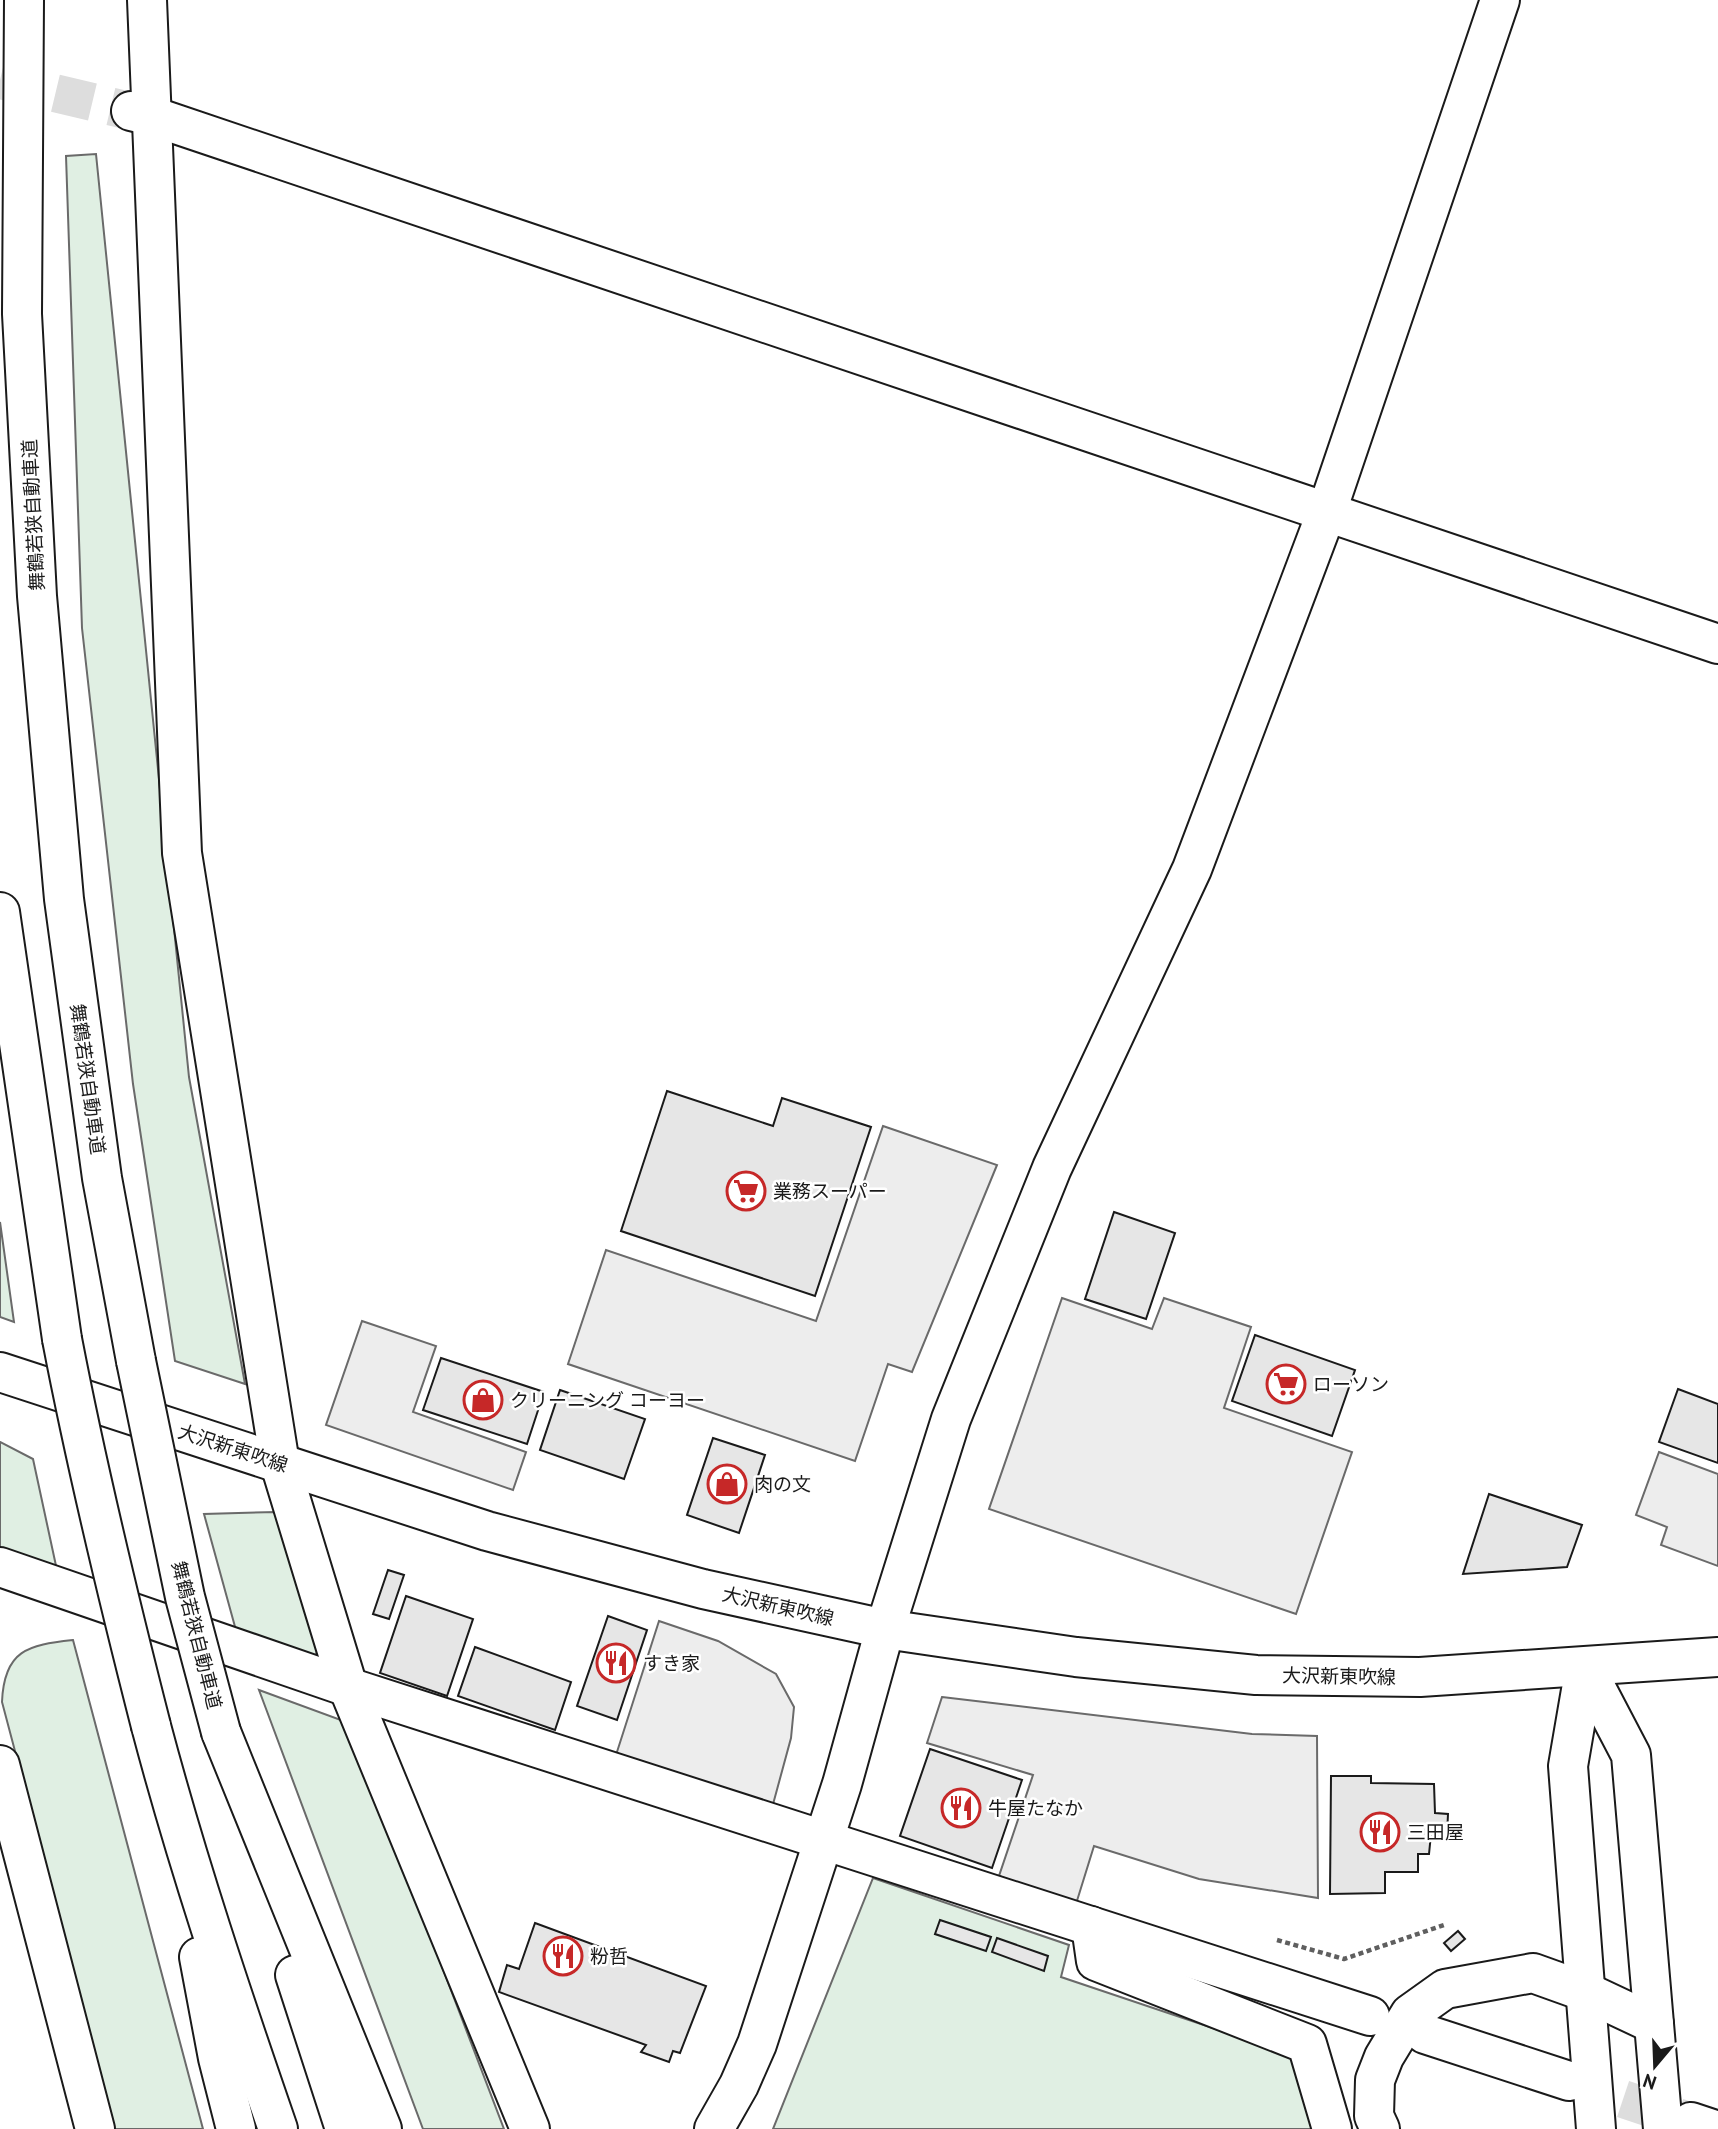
<svg xmlns="http://www.w3.org/2000/svg" width="1718" height="2129" viewBox="0 0 1718 2129" font-family="'PT Sans','Noto Sans JP',sans-serif">
	<rect width="100%" height="100%" fill="#fff"/>
	<g fill="#e0efe3" stroke="#6a6a6a" stroke-width="2">
		<path d="M96 154 189 1077 245 1384 175 1361 133 1084 82 628 66 156Z"/>
		<path d="M0 1222 14 1322 0 1317Z"/>
		<path d="M0 1442 33 1459 58 1575 0 1556Z"/>
		<path d="M276 1512 321 1641 314 1660 237 1634 204 1514Z"/>
		<path d="M73 1640 203 2129H115L2 1702C4 1650 28 1645 73 1640Z"/>
		<path d="M259 1690 349 1723 504 2129H423Z"/>
		<path d="M873 1878 1069 1945 1061 1977 1287 2053 1298 2061 1313 2129H773Z"/>
	</g>
	<g fill="#ededed" stroke="#6a6a6a" stroke-width="2">
		<path d="M883 1126 997 1165 912 1372 888 1364 855 1461 568 1364 606 1250 816 1321Z"/>
		<path d="M1062 1298 1152 1329 1164 1298 1251 1327 1224 1408 1352 1452 1296 1614 989 1509Z"/>
		<path d="M362 1321 436 1346 413 1412 526 1452 513 1490 326 1425Z"/>
		<path d="M1659 1452 1718 1474V1566L1661 1545 1667 1527 1636 1515Z"/>
		<path d="M659 1621 718 1641 776 1674 794 1707 791 1738 772 1808 616 1755Z"/>
		<path d="M942 1697 1252 1734 1317 1736 1318 1898 1199 1879 1094 1846 1076 1904 999 1876 1033 1775 927 1743Z"/>
	</g>
	<g fill="#e6e6e6" stroke="#1a1a1a" stroke-width="2">
		<path d="M667 1091 773 1126 782 1098 871 1127 815 1296 621 1231Z"/>
		<path d="M1114 1212 1175 1233 1146 1319 1085 1299Z"/>
		<path d="M1255 1335 1355 1370 1332 1436 1232 1401Z"/>
		<path d="M441 1358 544 1392 527 1444 423 1410Z"/>
		<path d="M1678 1389 1718 1404V1463L1659 1442Z"/>
		<path d="M560 1390 645 1419 624 1479 540 1450Z"/>
		<path d="M713 1438 765 1455 739 1533 687 1515Z"/>
		<path d="M1489 1494 1582 1525 1567 1567 1463 1574Z"/>
		<path d="M388 1570 404 1575 389 1619 373 1614Z"/>
		<path d="M406 1596 473 1619 447 1696 380 1673Z"/>
		<path d="M608 1616 647 1630 617 1720 577 1706Z"/>
		<path d="M475 1647 571 1682 555 1730 458 1696Z"/>
		<path d="M930 1749 1022 1780 992 1868 900 1836Z"/>
		<path d="M1331 1776H1371V1783L1434 1784 1435 1813 1448 1814 1447 1835 1431 1834 1429 1854H1418V1872H1385V1893L1330 1894Z"/>
		<path d="M940 1920 991 1937 986 1951 935 1934Z"/>
		<path d="M535 1923 706 1986 680 2053 673 2051 669 2062 641 2052 646 2045 499 1992 507 1965 519 1969Z"/>
		<path d="M1458 1931 1465 1939 1451 1951 1444 1943Z"/>
		<path d="M997 1938 1048 1956 1044 1971 992 1952Z"/>
	</g>
	<g fill="none" stroke-linecap="round" stroke-linejoin="round">
		<g stroke="#ddd" stroke-width="38" stroke-dasharray="38 19" stroke-linecap="butt">
			<path d="M0 80 126 110"/>
			<path d="M1569 2081 1689 2121"/>
		</g>
		<defs>
			<g id="minor">
				<path d="M147 0 182 853 280 1464 348 1687 530 2129"/>
				<path d="M131 111 152 116 1718 644"/>
				<path d="M0 1567 348 1687 1370 2016"/>
				<path d="M0 1765 95 2129"/>
				<path d="M1091 1926 1096 1961 1307 2044 1332 2129"/>
				<path d="M1425 2034 1569 2081"/>
				<path d="M1691 2122 1712 2129"/>
				<path d="M714 2129 739 2085 757 2044 842 1784 885 1629 951 1419 1052 1168 1192 869 1327 511 1500 0"/>
				<path d="M1380 2129 1374 2116 1375 2080 1384 2057 1410 2014 1445 1989 1533 1973 1586 1992 1654 2024"/>
			</g>
			<path id="major" d="M0 1372 487 1531 703 1589 885 1629 1076 1657 1256 1675 1420 1677 1718 1657"/>
			<g id="highway">
				<path d="M24 0 22 314 37 596 64 899 102 1178 136 1361"/>
				<path d="M0 912 62 1339"/>
				<path d="M1585 1667 1631 1755 1663 2129"/>
				<path d="M1585 1667 1568 1766 1596 2129"/>
				<path d="M151 1726C187 1862 232 1996 278 2129"/>
				<path d="M221 1732 382 2129"/>
				<path d="M199 1957 218 2058 236 2129"/>
				<path d="M295 1975 345 2129"/>
			</g>
		</defs>
		<use href="#minor" stroke="#1a1a1a" stroke-width="42"/>
		<use href="#major" stroke="#1a1a1a" stroke-width="42"/>
		<use href="#highway" stroke="#1a1a1a" stroke-width="42"/>
		<path stroke="#5f5f5f" stroke-width="4.5" stroke-dasharray="5 3.5" stroke-linecap="butt" d="M1277 1940 1344 1959 1447 1924"/>
		<use href="#minor" stroke="#fff" stroke-width="38"/>
		<use href="#major" stroke="#fff" stroke-width="38"/>
		<use href="#highway" stroke="#fff" stroke-width="38"/>
		<defs>
			<g id="highway-bridge">
				<path d="M62 1339C87 1469 118 1597 151 1726"/>
				<path d="M136 1361 185 1597 221 1732"/>
			</g>
		</defs>
		<use href="#highway-bridge" stroke="#1a1a1a" stroke-width="42" stroke-linecap="butt"/>
		<use href="#highway-bridge" stroke="#fff" stroke-width="38"/>
	</g>
	<defs>
		<symbol id="supermarket-ring" viewBox="-11 -11 22 22"><circle r="9.5" fill="#fff" stroke="#c62828" stroke-width="1.5"/><path d="M-6-5.5h2.5l.6 2H6L4.5 2H-2.5L-4.4-4H-6ZM-1.5 3.2a1.3 1.3 0 1 0 .1 0ZM3 3.2a1.3 1.3 0 1 0 .1 0Z" fill="#c62828"/></symbol>
		<symbol id="shop-ring" viewBox="-11 -11 22 22"><circle r="9.5" fill="#fff" stroke="#c62828" stroke-width="1.5"/><path d="M-5-2.5h2.3a2.7 3.5 0 0 1 5.4 0H5L5.5 6h-11ZM-1.5-2.5h3a1.5 2.3 0 0 0-3 0Z" fill="#c62828"/></symbol>
		<symbol id="restaurant-ring" viewBox="-11 -11 22 22"><circle r="9.5" fill="#fff" stroke="#c62828" stroke-width="1.5"/><path d="M-5-6h1v4h1v-4h1v4h1v-4h1v5L-1.5 .5V6h-2V.5L-5-1ZM5-6V6H3V1.5H1.5Q1.5-4 5-6Z" fill="#c62828"/></symbol>
	</defs>
	<g fill-rule="evenodd">
		<use href="#supermarket-ring" x="724" y="1169" width="44" height="44"/>
		<use href="#supermarket-ring" x="1264" y="1362" width="44" height="44"/>
		<use href="#shop-ring" x="461" y="1378" width="44" height="44"/>
		<use href="#shop-ring" x="705" y="1462" width="44" height="44"/>
		<use href="#restaurant-ring" x="594" y="1641" width="44" height="44"/>
		<use href="#restaurant-ring" x="939" y="1786" width="44" height="44"/>
		<use href="#restaurant-ring" x="1358" y="1810" width="44" height="44"/>
		<use href="#restaurant-ring" x="541" y="1934" width="44" height="44"/>
	</g>
	<g text-anchor="middle" stroke-width="5" stroke-linejoin="round" paint-order="stroke">
		<g font-size="19" fill="#1a1a1a" stroke="#fff">
			<text transform="translate(33 515) rotate(-93)" y="7">舞鶴若狭自動車道</text>
			<text transform="translate(88 1079) rotate(82)" y="7">舞鶴若狭自動車道</text>
			<text transform="translate(233 1448) rotate(18)" y="7">大沢新東吹線</text>
			<text transform="translate(778 1606) rotate(13)" y="7">大沢新東吹線</text>
			<text transform="translate(197 1635) rotate(76)" y="7">舞鶴若狭自動車道</text>
			<text transform="translate(1339 1676) rotate(1)" y="7">大沢新東吹線</text>
		</g>
		<g font-size="19" fill="#1a1a1a" stroke="#fff" text-anchor="start">
			<text x="773" y="1198">業務スーパー</text>
			<text x="1313" y="1391">ローソン</text>
			<text x="510" y="1407">クリーニング コーヨー</text>
			<text x="754" y="1491">肉の文</text>
			<text x="643" y="1670">すき家</text>
			<text x="988" y="1815">牛屋たなか</text>
			<text x="1407" y="1839">三田屋</text>
			<text x="590" y="1963">粉哲</text>
		</g>
	</g>
	<g transform="translate(1655 2066) rotate(199)" stroke="#ffffff" stroke-width="5" paint-order="stroke">
	<path d="M0-5L12 26L0 18L-12 26Z" fill="#1a1a1a"/>
	<text y="-10" font-size="19" font-weight="bold" text-anchor="middle" fill="#1a1a1a">N</text>
	</g>
</svg>
